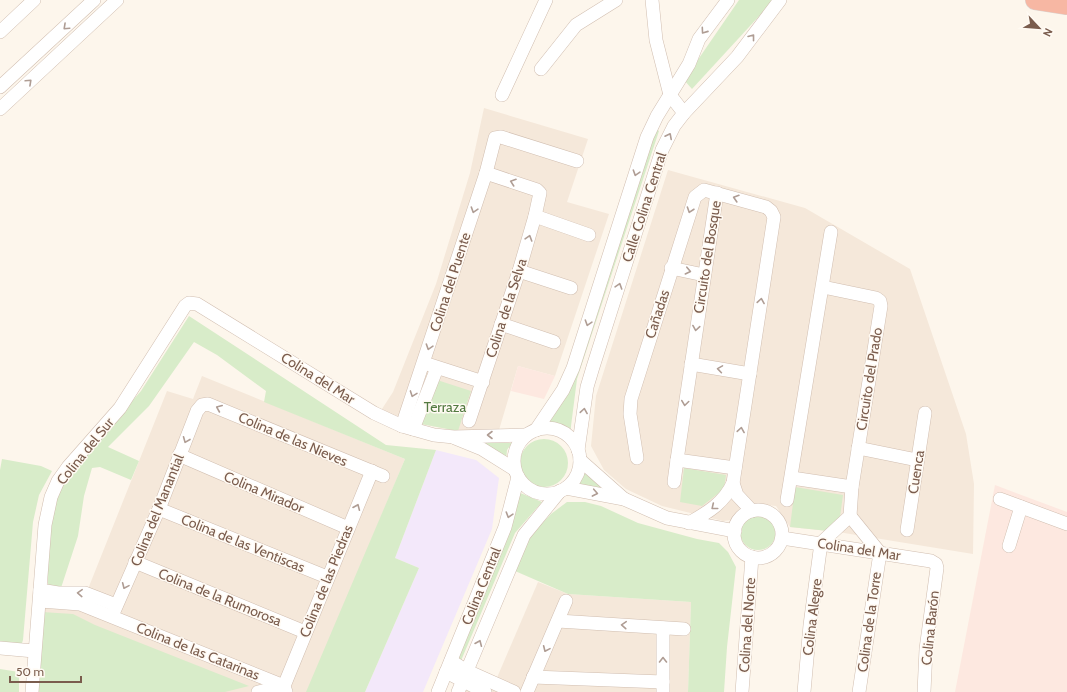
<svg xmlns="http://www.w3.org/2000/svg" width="1067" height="692" viewBox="0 0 1067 692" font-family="Cabin,sans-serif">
	<rect width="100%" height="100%" fill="#fdf6ec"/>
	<g fill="#f5e8da">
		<path d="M484 108 588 139 567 202 609 214 555 376 518 366 499 430 458 431 416 423 380 412 393 392 436 284 470 173Z"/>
		<path d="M668 170 805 208 910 269 966 434 974 484 973 554 838 532 790 527 776 506 756 504 740 508 732 520 723 521 662 506 626 489 604 470 591 446 596 396Z"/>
		<path d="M202 376 405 459 308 692H34L36 659 48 586 88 589 167 391 193 399Z"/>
		<path d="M538 582 568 594 691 602 688 692H465L476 671 496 680Z"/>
	</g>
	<g fill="#fde8e0">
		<path d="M518 366 555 376 544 399 511 391Z"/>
		<path d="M995 485 1067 512V692H955Z"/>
	</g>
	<path fill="#f3e8fa" d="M436 450 476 460 499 478 492 529 423 692H365L419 568 395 558Z"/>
	<g fill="#d8ecc9">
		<path d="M739 0H774L692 89 684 80Z"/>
		<path d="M654 127 659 131 577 379 570 434 557 425 544 424 572 379Z"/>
		<path d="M189 316 386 445 436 450 395 558 419 568 365 692H306L405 459 264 402 266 391 217 355 194 342 149 406 108 447 139 461 131 480 100 467 92 468 84 496 78 536 61 588 48 586V531L54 500 71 470 141 391Z"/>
		<path d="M434 379 471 391 458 431 416 423Z"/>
		<circle cx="544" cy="463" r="24"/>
		<path d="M477 443H512L507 450 506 461Z"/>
		<path d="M2 459 41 466 52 471 39 495 33 522 23 640 20 649 0 645V470Z"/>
		<path d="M684 468 726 475 724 489 702 506 680 502Z"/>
		<path d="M583 471 604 488 577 484Z"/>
		<path d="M795 487 843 495 838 532 790 527Z"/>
		<path d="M518 492 542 502 515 533 460 663 454 661Z"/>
		<path d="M567 502H585L601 506 638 523 697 539 719 543 728 552 736 567 727 647 724 692H688L691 602 568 594 515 571 529 537 551 514Z"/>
		<circle cx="758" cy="532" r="18"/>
		<path d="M42 612 73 614 95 625 249 686 225 692H34Z"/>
		<path d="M0 669 19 672V692H0Z"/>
	</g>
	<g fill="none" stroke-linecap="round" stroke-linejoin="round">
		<defs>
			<g id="minor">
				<path d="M652 0 656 40 670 95 684 113"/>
				<path d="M0 32 34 0"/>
				<path d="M541 69 576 25 616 0"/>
				<path d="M0 87 94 0"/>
				<path d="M502 95 546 0"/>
				<path d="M0 109 117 0"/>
				<path d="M717 193 677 460 735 468"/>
				<path d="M535 216 589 235"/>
				<path d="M671 268 704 275"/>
				<path d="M519 271 571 288"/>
				<path d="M501 324 554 342"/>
				<path d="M691 364 750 374"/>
				<path d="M430 365 483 382"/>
				<path d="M469 421 519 271 535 216 540 193 537 190 486 173"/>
				<path d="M402 426 486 173 495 138 501 137 577 161"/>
				<circle cx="547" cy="461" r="33"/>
				<path d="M413 429 437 368"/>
				<path d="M536 430 563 390 573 368 647 137 657 116 689 64 699 39 728 0"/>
				<path d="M455 438 482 449 514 469"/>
				<path d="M858 448 917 460"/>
				<path d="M578 450 587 387 593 367 662 150 674 126 684 113 737 57 780 0"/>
				<path d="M179 455 348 528"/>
				<path d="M637 458 630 414 631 399 695 197 704 190 766 207 771 211 774 217 733 483C724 503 707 513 689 523"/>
				<path d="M580 460 624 499"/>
				<path d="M792 478 852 487"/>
				<path d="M674 482 677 460"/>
				<path d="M733 483 737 495 752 511"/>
				<path d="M566 488 624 499 667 518 735 531"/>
				<path d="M1000 499 1067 524"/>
				<path d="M787 500 831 232"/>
				<path d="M159 509 327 577"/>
				<circle cx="758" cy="534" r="24"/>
				<path d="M850 516 880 553 859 692"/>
				<path d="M907 530 925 413"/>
				<path d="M782 538 931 561 936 564 937 568 926 649 924 692"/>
				<path d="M1009 546 1021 507"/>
				<path d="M135 562 305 632"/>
				<path d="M40 590 58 593H85L116 605"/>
				<path d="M40 601 80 604 284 686"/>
				<path d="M112 616 159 509 197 411 202 405 208 404 383 476"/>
				<path d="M558 621 684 629"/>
				<path d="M0 648 34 651"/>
				<path d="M451 661 467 671 514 692"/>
				<path d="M446 672 485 692"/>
				<path d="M533 677 663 682"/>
				<path d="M32 692 45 525 51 497 58 481 68 467 120 408 185 306 189 303 197 304 374 413 402 426 434 435 454 437 526 435"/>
				<path d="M258 692 284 686"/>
				<path d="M286 692 284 686 372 471"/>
				<path d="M438 692 505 527 518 477"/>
				<path d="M458 692 524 535 560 491"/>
				<path d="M527 692 566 601"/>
				<path d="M663 692V628"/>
				<path d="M742 692 752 557"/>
				<path d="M804 692 810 625 821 543 850 516 852 487 881 306 880 301 876 298 823 287"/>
			</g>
			<path id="highway" d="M1035 0 1067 5"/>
		</defs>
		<use href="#minor" stroke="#d1beb0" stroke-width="14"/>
		<use href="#highway" stroke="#dad1cd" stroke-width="20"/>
		<use href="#minor" stroke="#fff" stroke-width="13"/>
		<use href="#highway" stroke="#f7b7a3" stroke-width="19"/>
	</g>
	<defs><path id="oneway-chevron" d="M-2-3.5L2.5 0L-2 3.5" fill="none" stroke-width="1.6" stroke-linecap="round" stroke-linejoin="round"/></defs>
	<g stroke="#af9d94">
		<use href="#oneway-chevron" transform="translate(66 27) rotate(137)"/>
		<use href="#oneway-chevron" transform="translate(704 31) rotate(125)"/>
		<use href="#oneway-chevron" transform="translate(752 37) rotate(-52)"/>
		<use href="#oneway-chevron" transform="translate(29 82) rotate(-43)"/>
		<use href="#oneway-chevron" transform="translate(669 136) rotate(-63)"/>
		<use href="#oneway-chevron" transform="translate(636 173) rotate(108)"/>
		<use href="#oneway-chevron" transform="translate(513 182) rotate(-161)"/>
		<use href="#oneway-chevron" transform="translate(736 198) rotate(-163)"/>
		<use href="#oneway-chevron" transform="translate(474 210) rotate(108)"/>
		<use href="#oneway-chevron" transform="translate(690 210) rotate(109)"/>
		<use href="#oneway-chevron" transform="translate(529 238) rotate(-73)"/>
		<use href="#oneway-chevron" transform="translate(688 271) rotate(13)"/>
		<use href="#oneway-chevron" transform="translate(619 286) rotate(-72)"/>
		<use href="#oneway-chevron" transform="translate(761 301) rotate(-81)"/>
		<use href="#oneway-chevron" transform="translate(588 323) rotate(108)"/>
		<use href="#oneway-chevron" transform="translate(696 328) rotate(99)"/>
		<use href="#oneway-chevron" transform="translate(429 347) rotate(108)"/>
		<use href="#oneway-chevron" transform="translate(720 369) rotate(-171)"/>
		<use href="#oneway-chevron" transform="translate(413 394) rotate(110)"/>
		<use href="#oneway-chevron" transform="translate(685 403) rotate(98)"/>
		<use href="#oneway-chevron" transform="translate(219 408) rotate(-157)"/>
		<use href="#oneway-chevron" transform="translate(584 411) rotate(-81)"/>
		<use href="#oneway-chevron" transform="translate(741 430) rotate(-81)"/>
		<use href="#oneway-chevron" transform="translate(490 435) rotate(180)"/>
		<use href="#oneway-chevron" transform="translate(186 440) rotate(112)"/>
		<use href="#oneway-chevron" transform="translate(595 493) rotate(11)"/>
		<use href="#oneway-chevron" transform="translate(357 507) rotate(-67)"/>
		<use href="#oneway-chevron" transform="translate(714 507) rotate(141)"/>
		<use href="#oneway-chevron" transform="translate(509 515) rotate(107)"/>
		<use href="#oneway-chevron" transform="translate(125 586) rotate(114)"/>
		<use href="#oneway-chevron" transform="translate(80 593) rotate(-177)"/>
		<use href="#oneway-chevron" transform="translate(624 625) rotate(-176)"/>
		<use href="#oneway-chevron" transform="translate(479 643) rotate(-67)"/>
		<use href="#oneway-chevron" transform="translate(546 649) rotate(114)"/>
		<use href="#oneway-chevron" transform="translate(663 660) rotate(-90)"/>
	</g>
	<g text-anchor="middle" stroke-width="3" stroke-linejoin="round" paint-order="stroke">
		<g font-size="14" fill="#7a5c4d" stroke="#fffaf3">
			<text transform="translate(644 207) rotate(-72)" y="5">Calle Colina Central</text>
			<text transform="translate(707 257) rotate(-81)" y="5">Circuito del Bosque</text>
			<text transform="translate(450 282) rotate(-72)" y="5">Colina del Puente</text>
			<text transform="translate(506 308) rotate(-72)" y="5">Colina de la Selva</text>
			<text transform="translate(657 314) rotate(-72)" y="5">Cañadas</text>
			<text transform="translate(318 378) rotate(32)" y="5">Colina del Mar</text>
			<text transform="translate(869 379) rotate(-81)" y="5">Circuito del Prado</text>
			<text transform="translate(293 439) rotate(23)" y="5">Colina de las Nieves</text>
			<text transform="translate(85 451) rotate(-51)" y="5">Colina del Sur</text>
			<text transform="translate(916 472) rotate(-81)" y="5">Cuenca</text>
			<text transform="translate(264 492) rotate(23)" y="5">Colina Mirador</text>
			<text transform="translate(157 510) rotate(-68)" y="5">Colina del Manantial</text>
			<text transform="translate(243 543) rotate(22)" y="5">Colina de las Ventiscas</text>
			<text transform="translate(859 549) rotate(9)" y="5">Colina del Mar</text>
			<text transform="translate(326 581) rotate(-68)" y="5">Colina de las Piedras</text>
			<text transform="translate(481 586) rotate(-68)" y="5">Colina Central</text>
			<text transform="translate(220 597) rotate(22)" y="5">Colina de la Rumorosa</text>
			<text transform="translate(812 617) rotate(-83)" y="5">Colina Alegre</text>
			<text transform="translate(869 622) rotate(-82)" y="5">Colina de la Torre</text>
			<text transform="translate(747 625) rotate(-86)" y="5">Colina del Norte</text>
			<text transform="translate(930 628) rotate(-84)" y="5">Colina Barón</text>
			<text transform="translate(198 651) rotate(22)" y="5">Colina de las Catarinas</text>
		</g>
		<g font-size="14" fill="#537a41" stroke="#fffaf3">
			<text x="445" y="412">Terraza</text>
		</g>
	</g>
	<g transform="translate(1039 28) rotate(116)" stroke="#fffaf3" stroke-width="3" paint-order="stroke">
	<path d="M0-3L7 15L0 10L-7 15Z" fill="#7a5c4d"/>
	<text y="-6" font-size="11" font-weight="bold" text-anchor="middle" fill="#7a5c4d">N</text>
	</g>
	<path d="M10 676v6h71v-6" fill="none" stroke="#7a5c4d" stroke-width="2"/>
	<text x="16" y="676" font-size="12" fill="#7a5c4d" stroke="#fffaf3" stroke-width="3" paint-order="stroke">50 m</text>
</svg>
